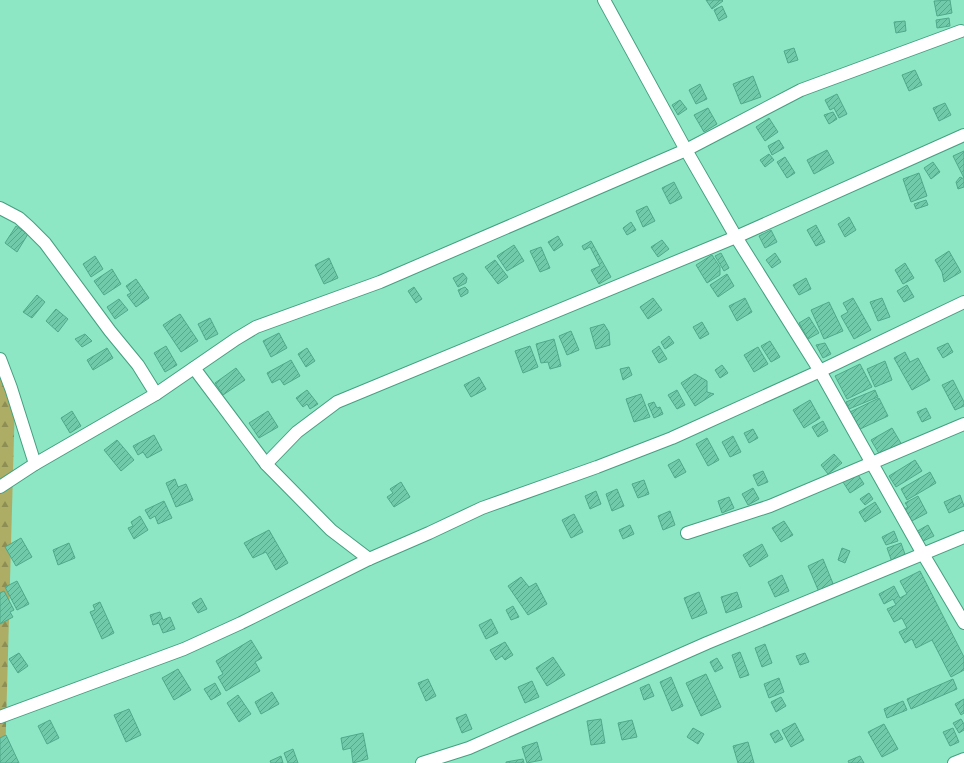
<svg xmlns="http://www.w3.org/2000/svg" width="964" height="763" viewBox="0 0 964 763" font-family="Literata,serif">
	<defs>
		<pattern id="forest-firs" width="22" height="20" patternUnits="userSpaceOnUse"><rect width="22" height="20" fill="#adad65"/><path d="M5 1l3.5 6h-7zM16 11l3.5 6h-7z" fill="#8c8e54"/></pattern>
		<pattern id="building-hatch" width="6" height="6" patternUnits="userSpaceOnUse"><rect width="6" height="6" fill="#71caaa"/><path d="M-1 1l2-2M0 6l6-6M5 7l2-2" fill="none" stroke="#5ca68b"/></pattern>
	</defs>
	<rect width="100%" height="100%" fill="#8de7c5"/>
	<path fill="url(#forest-firs)" d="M0 363 15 400 5 763H0Z"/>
	<g fill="url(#building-hatch)" stroke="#50a98a">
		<path d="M706 0H722L723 1 712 9Z"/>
		<path d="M950 0 952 13 937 16 934 1Z"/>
		<path d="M722 6 727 17 719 21 714 10Z"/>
		<path d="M949 18 950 26 937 28 936 20Z"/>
		<path d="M905 21 906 31 896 33 894 22Z"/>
		<path d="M794 48 798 60 788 63 784 51Z"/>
		<path d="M915 70 922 85 909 91 902 75Z"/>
		<path d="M753 76 761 97 741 104 733 84Z"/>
		<path d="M700 84 707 99 696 104 689 90Z"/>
		<path d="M837 94 847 114 839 118 834 108 830 110 825 100Z"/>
		<path d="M680 100 687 109 678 115 672 105Z"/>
		<path d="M945 103 951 115 939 121 933 108Z"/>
		<path d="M708 108 717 124 704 132 694 115Z"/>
		<path d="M833 112 837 119 829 124 824 115Z"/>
		<path d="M769 118 778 132 765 141 756 127Z"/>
		<path d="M779 140 784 148 772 155 768 146Z"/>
		<path d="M827 150 834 163 814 174 807 160Z"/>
		<path d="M964 151V178L953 156Z"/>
		<path d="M769 154 774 160 765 167 760 160Z"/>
		<path d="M785 157 795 173 787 178 777 162Z"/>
		<path d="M933 162 940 172 931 179 924 168Z"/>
		<path d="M919 173 927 196 911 202 903 179Z"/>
		<path d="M960 177 964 179V187L958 189 956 182Z"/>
		<path d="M674 182 682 198 670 204 662 188Z"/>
		<path d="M926 200 928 205 916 209 914 204Z"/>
		<path d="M647 206 655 221 643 227 636 211Z"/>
		<path d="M849 217 856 230 845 237 838 224Z"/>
		<path d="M631 222 636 230 627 235 623 228Z"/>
		<path d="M816 225 825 242 816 246 807 230Z"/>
		<path d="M16 226 28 234 17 252 5 243Z"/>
		<path d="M771 230 777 242 765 248 759 236Z"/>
		<path d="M558 236 563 245 554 251 548 242Z"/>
		<path d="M662 240 669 249 658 257 651 247Z"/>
		<path d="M591 241 611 277 599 284 591 270 600 266 590 247 584 250 582 246Z"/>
		<path d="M514 245 524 261 507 271 497 256Z"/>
		<path d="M541 247 550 268 540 272 530 251Z"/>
		<path d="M949 251 961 272 944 282 942 272 935 260Z"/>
		<path d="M721 253 729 268 724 271 715 256Z"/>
		<path d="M775 253 781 262 772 268 766 260Z"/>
		<path d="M712 255 720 267V275L707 283 696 265Z"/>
		<path d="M95 256 103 269 91 277 83 264Z"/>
		<path d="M329 258 338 278 324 284 315 265Z"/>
		<path d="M495 260 508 277 498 284 485 267Z"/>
		<path d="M905 263 914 278 903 284 895 270Z"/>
		<path d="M112 269 121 284 104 295 94 281Z"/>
		<path d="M463 273 467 278 466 283 458 287 453 278Z"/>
		<path d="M727 274 734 286 718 297 710 285Z"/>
		<path d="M806 278 811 289 799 295 793 285Z"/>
		<path d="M136 279 149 298 136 307 127 295 131 293 126 286Z"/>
		<path d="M907 285 914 297 904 302 897 291Z"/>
		<path d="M414 287 422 299 416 303 408 291Z"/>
		<path d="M465 287 468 290V293L461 297 458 290Z"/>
		<path d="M37 295 45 302 32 318 23 312Z"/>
		<path d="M653 298 662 310 648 319 640 307Z"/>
		<path d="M745 298 752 312 737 321 729 306Z"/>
		<path d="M853 298 871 330 854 339 841 316 848 312 843 303Z"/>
		<path d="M882 298 890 317 878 321 870 302Z"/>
		<path d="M119 299 128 310 115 319 107 307Z"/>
		<path d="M829 302 843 331 824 339 811 310Z"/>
		<path d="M56 309 68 319 58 332 46 321Z"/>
		<path d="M180 314 198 341 181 352 163 325Z"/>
		<path d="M809 317 819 333 808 339 799 323Z"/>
		<path d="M210 318 218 334 206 340 198 324Z"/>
		<path d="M702 322 709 334 700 339 693 327Z"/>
		<path d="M604 324 609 332 610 345 596 349 590 328Z"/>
		<path d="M571 331 579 350 567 355 559 336Z"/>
		<path d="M279 333 287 348 271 357 263 341Z"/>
		<path d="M85 334 92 341 82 347 75 339Z"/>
		<path d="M669 336 674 343 665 349 661 342Z"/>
		<path d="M554 339 561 366 550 369 548 362 541 363 536 344Z"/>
		<path d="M770 341 780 357 771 362 761 346Z"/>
		<path d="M825 343 831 354 823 358 816 345Z"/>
		<path d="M948 343 953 352 943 358 937 348Z"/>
		<path d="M166 346 177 365 165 372 154 353Z"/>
		<path d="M530 346 538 367 523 373 515 351Z"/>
		<path d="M659 346 667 359 659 363 652 351Z"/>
		<path d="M758 347 768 364 754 372 744 355Z"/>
		<path d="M107 348 113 358 93 370 87 360Z"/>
		<path d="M307 348 315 361 306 367 298 354Z"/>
		<path d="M905 352 910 362 918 358 930 380 912 390 894 358Z"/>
		<path d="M291 360 300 376 284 385 280 379 272 383 267 373Z"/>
		<path d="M885 361 892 380 875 387 867 369Z"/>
		<path d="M860 364 872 387 847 399 835 376Z"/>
		<path d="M722 365 728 373 720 378 715 370Z"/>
		<path d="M629 367 632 375 623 380 620 369Z"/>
		<path d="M236 368 245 380 223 395 215 383Z"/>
		<path d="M695 374 707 381V392L714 394 695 406 681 383Z"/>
		<path d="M479 377 486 389 471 397 464 385Z"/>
		<path d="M953 380 964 402V406L955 410 942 385Z"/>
		<path d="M307 390 318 404 310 409 307 404 303 407 296 398Z"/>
		<path d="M677 390 685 405 677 409 668 395Z"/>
		<path d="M875 390 878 397 849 409 846 402Z"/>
		<path d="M641 394 650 417 634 422 626 399Z"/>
		<path d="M879 398 888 416 858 430 850 412Z"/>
		<path d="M810 400 820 418 804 428 793 410Z"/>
		<path d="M654 402 657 408 660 407 663 414 654 418 648 404Z"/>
		<path d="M926 408 931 418 922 422 917 412Z"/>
		<path d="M72 411 81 426 70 433 61 418Z"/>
		<path d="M268 411 278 427 259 438 249 423Z"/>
		<path d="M823 421 828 431 818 437 812 427Z"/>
		<path d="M892 428 902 445 881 457 871 440Z"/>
		<path d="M753 429 758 438 749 443 744 433Z"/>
		<path d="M154 435 162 450 147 458 143 452 138 455 133 446Z"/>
		<path d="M733 436 741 452 730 457 722 442Z"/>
		<path d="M707 438 719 460 708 466 696 444Z"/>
		<path d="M117 440 134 460 121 471 104 450Z"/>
		<path d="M834 454 842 463 828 474 821 465Z"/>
		<path d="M679 459 686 472 675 478 668 465Z"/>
		<path d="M915 460 922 471 896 487 889 476Z"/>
		<path d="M763 471 768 482 758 486 753 475Z"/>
		<path d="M930 472 936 483 907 500 901 489Z"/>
		<path d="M857 473 864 484 850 493 843 482Z"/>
		<path d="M175 479 178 487 186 484 193 500 176 507 166 483Z"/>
		<path d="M644 480 649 494 638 498 632 484Z"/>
		<path d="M401 482 410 497 394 507 387 497 393 493 390 489Z"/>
		<path d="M753 488 759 499 748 505 742 494Z"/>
		<path d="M617 489 624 506 612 511 606 494Z"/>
		<path d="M596 491 601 504 590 509 585 496Z"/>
		<path d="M869 493 873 499 865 505 860 499Z"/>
		<path d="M960 495 964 506 949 513 944 502Z"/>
		<path d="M918 496 927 513 908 523 901 511 908 507 905 503Z"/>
		<path d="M729 497 734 508 722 513 718 501Z"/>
		<path d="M164 501 172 518 158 524 155 516 150 519 145 510Z"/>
		<path d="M875 502 881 512 865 522 859 512Z"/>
		<path d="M670 511 675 525 663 530 658 516Z"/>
		<path d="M574 514 583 532 571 538 562 520Z"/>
		<path d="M140 516 148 530 134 539 128 528 133 526 131 522Z"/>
		<path d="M784 521 793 535 781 542 772 528Z"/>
		<path d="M630 525 634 534 623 539 619 530Z"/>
		<path d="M928 525 934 536 919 543 914 533Z"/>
		<path d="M269 530 288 563 276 570 266 552 253 558 244 543Z"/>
		<path d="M894 531 898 541 886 545 882 537Z"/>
		<path d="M21 538 32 557 16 566 5 547Z"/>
		<path d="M69 543 75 558 58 565 53 550Z"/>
		<path d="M901 543 906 557 892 562 887 548Z"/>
		<path d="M762 544 768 556 750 567 743 555Z"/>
		<path d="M842 548 850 551 845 563 838 560Z"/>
		<path d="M823 559 834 586 819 592 808 566Z"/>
		<path d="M920 571 964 657V670L951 677 932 640 916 648 912 639 905 643 899 632 907 628 902 618 894 622 887 609 896 605 893 599 884 604 879 594 894 586 900 598 907 594 900 581Z"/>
		<path d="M782 575 789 591 775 597 768 582Z"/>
		<path d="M521 577 529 587 536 583 547 604 528 615 508 586Z"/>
		<path d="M17 581 29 604 17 610 5 587Z"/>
		<path d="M4 591 14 610 10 612 13 617 0 624V593Z"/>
		<path d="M699 592 707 613 692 619 684 598Z"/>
		<path d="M737 592 742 607 726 613 721 597Z"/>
		<path d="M201 598 207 609 198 613 192 603Z"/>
		<path d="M100 602 114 633 102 639 90 612 95 610 93 605Z"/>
		<path d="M513 606 519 617 511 620 506 610Z"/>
		<path d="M160 612 163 620 170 617 175 629 163 633 159 623 153 625 150 615Z"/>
		<path d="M491 619 498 633 486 639 479 625Z"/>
		<path d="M251 640 262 658 255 662 260 671 226 691 218 677 223 674 216 661Z"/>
		<path d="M505 642 513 655 505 660 502 656 496 660 490 650Z"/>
		<path d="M765 644 772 663 762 667 755 648Z"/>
		<path d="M740 652 749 675 740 678 732 655Z"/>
		<path d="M19 653 28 666 18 673 9 659Z"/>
		<path d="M805 653 809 662 800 665 796 656Z"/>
		<path d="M553 657 565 675 547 686 536 668Z"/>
		<path d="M717 658 723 668 715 672 710 662Z"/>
		<path d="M178 669 191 690 174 700 162 678Z"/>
		<path d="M706 674 721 707 701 716 686 683Z"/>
		<path d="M671 677 683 706 672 711 660 682Z"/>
		<path d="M779 678 784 692 769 698 764 684Z"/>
		<path d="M428 679 436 696 426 701 418 683Z"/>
		<path d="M953 679 957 689 911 709 907 699Z"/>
		<path d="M532 681 539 697 525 703 518 687Z"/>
		<path d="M215 683 221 694 211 700 204 689Z"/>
		<path d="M649 684 654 696 644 700 640 688Z"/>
		<path d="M272 692 279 704 261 714 255 702Z"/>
		<path d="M238 695 251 714 239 722 227 703Z"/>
		<path d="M781 697 786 706 776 712 771 702Z"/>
		<path d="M964 699V713L961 715 955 704Z"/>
		<path d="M903 701 907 710 887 718 884 709Z"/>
		<path d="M129 709 141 735 126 742 114 715Z"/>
		<path d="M466 714 472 729 462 733 456 718Z"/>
		<path d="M601 719 605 743 591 745 587 721Z"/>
		<path d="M961 719 964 724V730L959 733 953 723Z"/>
		<path d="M50 720 59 738 47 744 38 726Z"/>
		<path d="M632 720 637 737 622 740 618 723Z"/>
		<path d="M795 723 804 740 791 747 782 730Z"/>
		<path d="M884 724 898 749 882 757 868 732Z"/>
		<path d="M693 728 704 734 698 744 687 737Z"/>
		<path d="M953 728 959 742 950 746 943 732Z"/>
		<path d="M778 730 783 739 775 743 770 734Z"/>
		<path d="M363 733 368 759 353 763 351 748 343 750 341 738Z"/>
		<path d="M6 735 19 763H0V738Z"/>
		<path d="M537 742 542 760 527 763 522 747Z"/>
		<path d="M748 742 754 763H738L733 746Z"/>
		<path d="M293 749 298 763H288L284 753Z"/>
		<path d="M281 756 283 763H271L270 761Z"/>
		<path d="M860 756 864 763H849L848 761Z"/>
		<path d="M523 759 524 763H506V762Z"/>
	</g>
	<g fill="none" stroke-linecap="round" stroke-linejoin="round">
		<defs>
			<g id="street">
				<path d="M604 0 686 150 736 237 820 371 923 554 964 623"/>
				<path d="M0 208 19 218 29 227 45 243 110 331 138 365 156 394"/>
				<path d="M0 359 11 388 35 464"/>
				<path d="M194 368 266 464 331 530 369 559"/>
				<path d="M266 464 297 432 337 402 736 237 964 135"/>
				<path d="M0 487 35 464 156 394 236 339 256 327 380 282 686 150 801 90 961 31"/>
				<path d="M687 533 770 506 964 424"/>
				<path d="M0 717 184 649 241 623 369 559 429 533 482 508 597 467 672 438 820 371 964 302"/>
				<path d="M422 763 469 748 707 643 964 537"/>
				<path d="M954 763 964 759"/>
			</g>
		</defs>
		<use href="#street" stroke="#449f80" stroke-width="14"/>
		<use href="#street" stroke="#fff" stroke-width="12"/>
	</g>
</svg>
